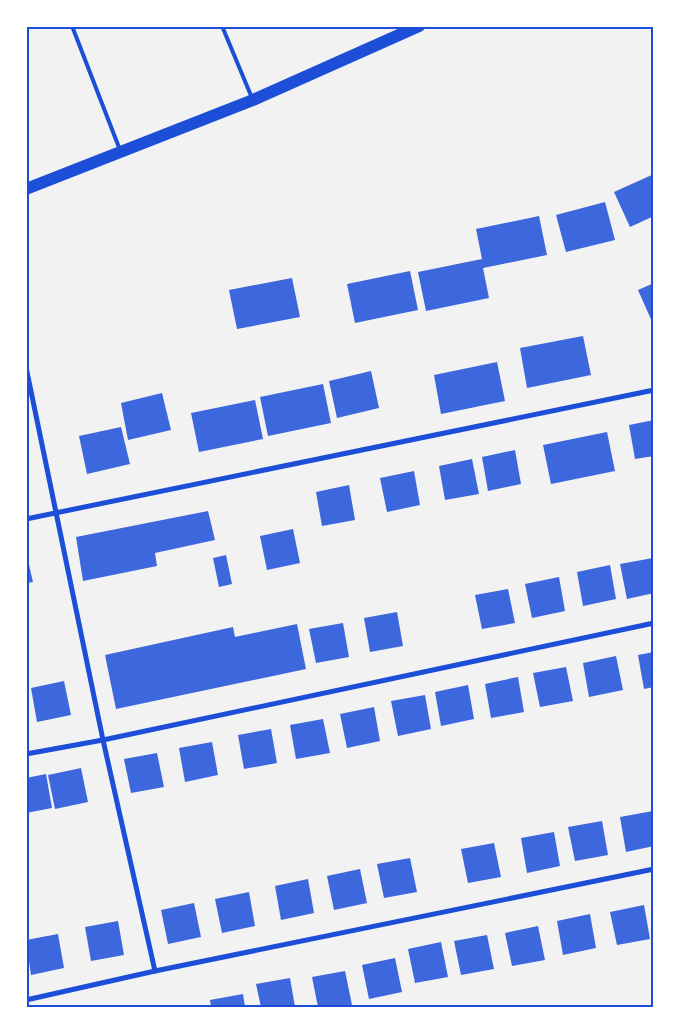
<svg xmlns="http://www.w3.org/2000/svg" width="680" height="1033" viewBox="0 0 680 1033" font-family="'Nunito Sans',sans-serif">
	<rect width="100%" height="100%" fill="#f2f2f2"/>
	<g fill="#3d67dc">
		<path d="M654 174V216L630 227 614 192Z"/>
		<path d="M605 202 615 240 566 252 556 215Z"/>
		<path d="M539 216 547 255 483 268 489 298 426 311 418 272 482 259 476 229Z"/>
		<path d="M410 271 418 310 355 323 347 284Z"/>
		<path d="M292 278 300 317 237 329 229 290Z"/>
		<path d="M654 283V326L638 290Z"/>
		<path d="M583 336 591 375 527 388 520 348Z"/>
		<path d="M497 362 505 401 441 414 434 375Z"/>
		<path d="M371 371 379 408 337 418 329 381Z"/>
		<path d="M323 384 331 423 268 436 260 397Z"/>
		<path d="M162 393 171 430 128 440 121 403Z"/>
		<path d="M255 400 263 439 199 452 191 413Z"/>
		<path d="M654 420V456L635 459 629 425Z"/>
		<path d="M121 427 130 464 87 474 79 436Z"/>
		<path d="M607 432 615 471 551 484 543 445Z"/>
		<path d="M515 450 521 484 488 491 482 457Z"/>
		<path d="M472 459 479 494 445 500 439 466Z"/>
		<path d="M414 471 420 505 387 512 380 478Z"/>
		<path d="M349 485 355 520 322 526 316 492Z"/>
		<path d="M208 511 215 540 155 553 157 566 83 581 76 537Z"/>
		<path d="M293 529 300 563 267 570 260 536Z"/>
		<path d="M26 552 33 582 26 583Z"/>
		<path d="M226 555 232 584 219 587 213 558Z"/>
		<path d="M653 558 654 593 627 599 620 564Z"/>
		<path d="M610 565 616 599 583 606 577 572Z"/>
		<path d="M559 577 565 611 532 618 525 584Z"/>
		<path d="M508 589 515 623 482 629 475 595Z"/>
		<path d="M397 612 403 646 370 652 364 618Z"/>
		<path d="M343 623 349 657 316 663 309 629Z"/>
		<path d="M297 624 306 669 116 709 105 655 233 627 235 637Z"/>
		<path d="M654 652V687L644 689 638 655Z"/>
		<path d="M616 656 623 690 589 697 583 663Z"/>
		<path d="M566 667 573 701 540 707 533 673Z"/>
		<path d="M518 677 524 712 491 718 485 684Z"/>
		<path d="M64 681 71 715 37 722 31 688Z"/>
		<path d="M468 685 474 719 441 726 435 692Z"/>
		<path d="M425 695 431 729 398 736 391 701Z"/>
		<path d="M374 707 380 741 347 748 340 714Z"/>
		<path d="M323 719 330 753 296 759 290 725Z"/>
		<path d="M271 729 277 763 244 769 238 735Z"/>
		<path d="M212 742 218 775 185 782 179 748Z"/>
		<path d="M157 753 164 787 131 793 124 759Z"/>
		<path d="M81 768 88 802 55 809 48 775Z"/>
		<path d="M46 774 52 808 26 813V778Z"/>
		<path d="M653 811 654 846 626 852 620 817Z"/>
		<path d="M602 821 608 855 575 861 568 827Z"/>
		<path d="M554 832 560 866 527 873 521 838Z"/>
		<path d="M494 843 501 877 468 883 461 849Z"/>
		<path d="M410 858 417 892 384 898 377 864Z"/>
		<path d="M360 869 367 903 334 910 327 876Z"/>
		<path d="M308 879 314 913 281 920 275 886Z"/>
		<path d="M249 892 255 926 222 933 215 899Z"/>
		<path d="M194 903 201 937 168 944 161 910Z"/>
		<path d="M644 905 650 939 617 945 610 912Z"/>
		<path d="M590 914 596 948 563 955 557 921Z"/>
		<path d="M118 921 124 955 91 961 85 927Z"/>
		<path d="M538 926 545 960 512 966 505 933Z"/>
		<path d="M58 934 64 968 31 975 26 940Z"/>
		<path d="M487 935 494 969 461 975 454 941Z"/>
		<path d="M441 942 448 977 415 983 408 949Z"/>
		<path d="M395 958 402 992 369 999 362 965Z"/>
		<path d="M345 971 352 1005 341 1007H318L312 977Z"/>
		<path d="M290 978 295 1007H261L256 984Z"/>
		<path d="M243 994 245 1007H211L210 1000Z"/>
	</g>
	<g fill="none" stroke-linecap="round" stroke-linejoin="round">
		<g stroke="#1d4ed8" stroke-width="4">
			<path d="M72 26 120 150"/>
			<path d="M222 26 252 98"/>
		</g>
		<g stroke="#1d4ed8" stroke-width="5">
			<path d="M26 367 103 740 155 971"/>
			<path d="M26 519 654 390"/>
			<path d="M26 754 103 740 654 623"/>
			<path d="M26 1000 155 971 654 869"/>
		</g>
		<path stroke="#1d4ed8" stroke-width="12" d="M26 189 253 100 419 26"/>
	</g>
	<rect width="680" height="1033" fill="none" stroke="#ffffff" stroke-width="55"/>
	<rect x="28" y="28" width="624" height="978" fill="none" stroke="#1d4ed8" stroke-width="2"/>
</svg>
